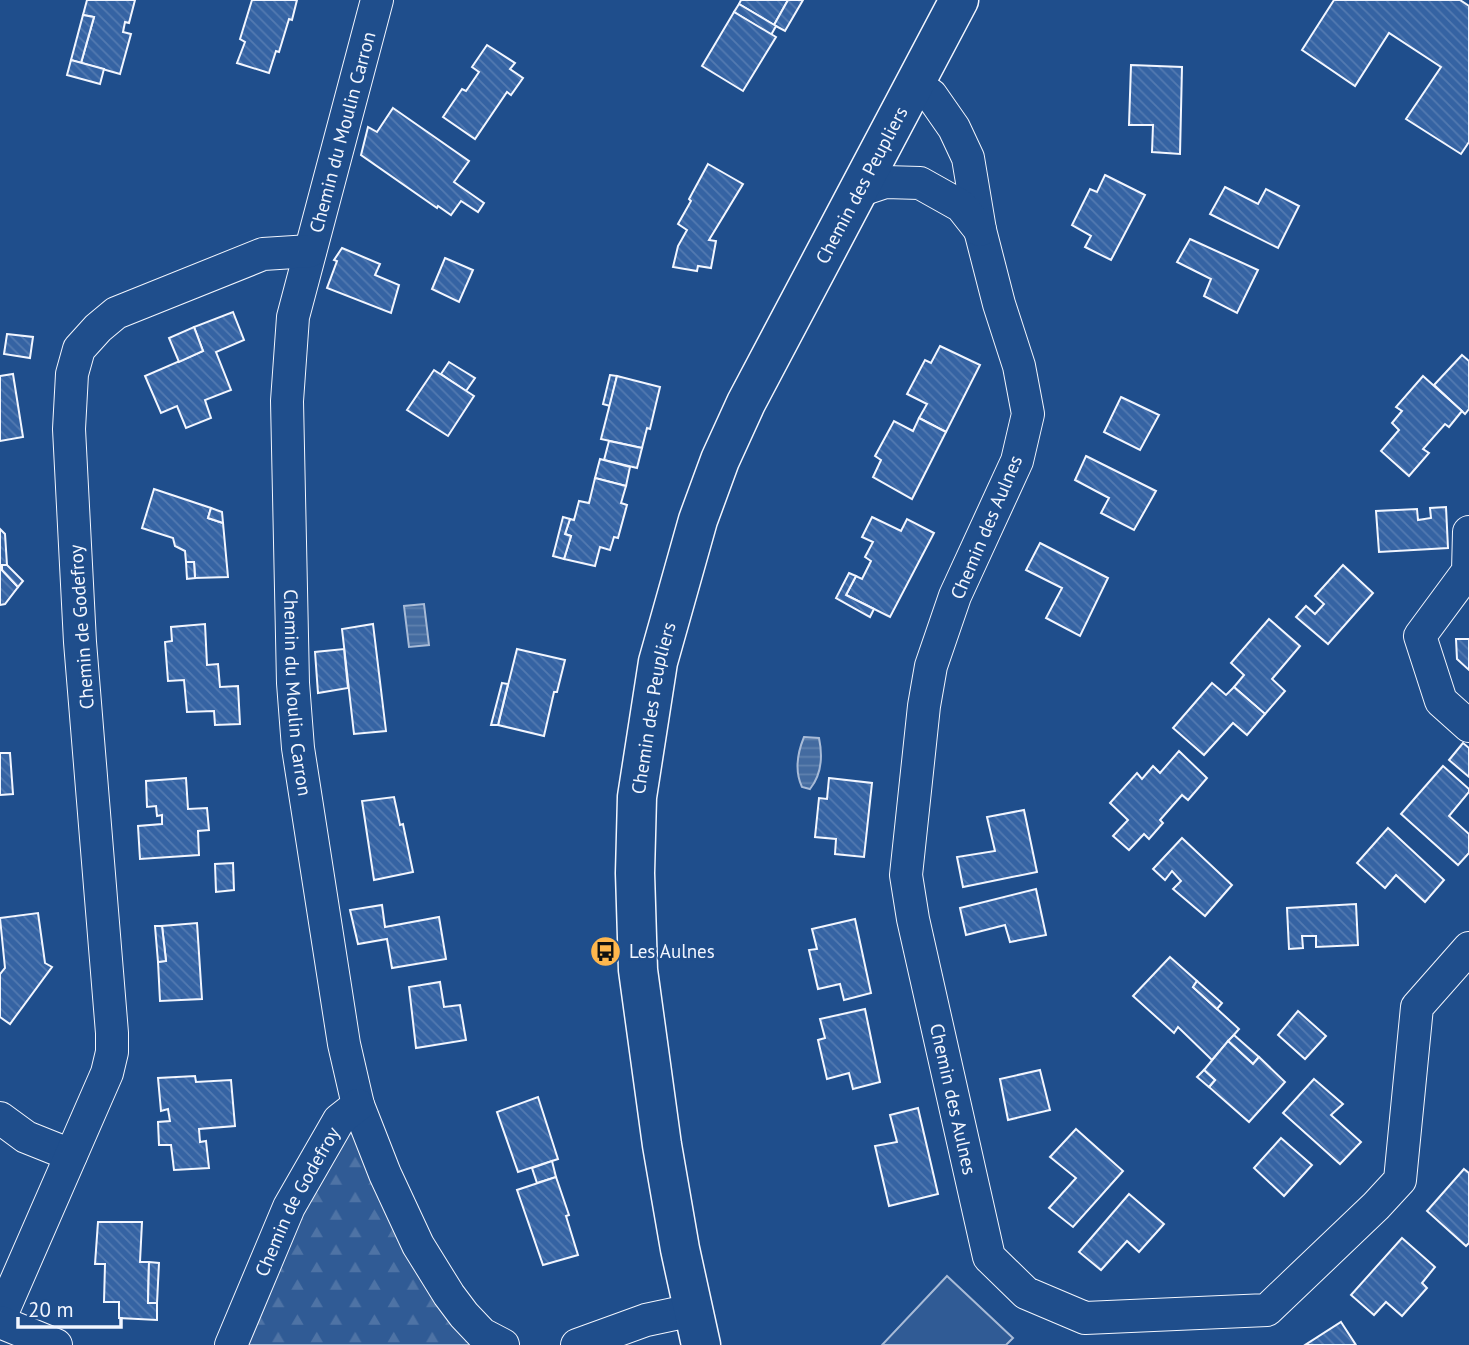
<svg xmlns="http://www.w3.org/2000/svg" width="1469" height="1345" viewBox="0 0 1469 1345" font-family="'PT Sans',sans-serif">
	<defs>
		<pattern id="forest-firs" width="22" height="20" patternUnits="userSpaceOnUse" patternTransform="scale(1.75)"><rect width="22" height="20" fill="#305b95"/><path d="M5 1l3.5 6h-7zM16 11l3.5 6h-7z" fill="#4e73a5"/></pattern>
		<pattern id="water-rules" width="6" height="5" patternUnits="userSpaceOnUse" patternTransform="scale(1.75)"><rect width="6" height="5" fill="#446ba0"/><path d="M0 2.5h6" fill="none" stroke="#5f81ae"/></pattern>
		<pattern id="building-back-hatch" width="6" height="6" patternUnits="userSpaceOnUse" patternTransform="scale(1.75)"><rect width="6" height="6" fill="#3563a3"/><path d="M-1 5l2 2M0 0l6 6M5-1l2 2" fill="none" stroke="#537ab1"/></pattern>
	</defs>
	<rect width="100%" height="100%" fill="#1f4e8c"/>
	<path fill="url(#forest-firs)" stroke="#a8bbd7" stroke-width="2" d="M349 1127 440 1303 480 1345H243L304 1198Z"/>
	<path fill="#305b95" stroke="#a8bbd7" stroke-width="2" d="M947 1276 1013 1338 1006 1345H882Z"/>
	<g fill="url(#water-rules)" stroke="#a8bbd7" stroke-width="2">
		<path d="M424 604 429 645 409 647 404 606Z"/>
		<path d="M804 737 819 738C823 757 822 774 810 789L802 787C795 772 797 754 804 737Z"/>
	</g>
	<g fill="url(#building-back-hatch)" stroke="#f2f6ff" stroke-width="2">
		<path d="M87 0H135L129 23 125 22 123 32 131 34 120 74 81 63 94 17 83 15Z"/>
		<path d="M252 0H297L292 20 289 19 279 52 276 51 269 73 237 63 245 42 240 39Z"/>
		<path d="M741 0H788L774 25 739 4Z"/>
		<path d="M788 0H803L785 31 774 25Z"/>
		<path d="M1334 0H1460L1469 6V142L1461 154 1406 119 1441 67 1389 33 1355 86 1302 50Z"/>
		<path d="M739 4 776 26 771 35 734 12Z"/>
		<path d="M734 12 776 37 743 91 702 66Z"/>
		<path d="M83 15 94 17 81 63 71 60Z"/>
		<path d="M487 45 515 63 510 69 523 78 511 95 507 92 475 139 443 117 462 89 466 91 479 72 472 67Z"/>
		<path d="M71 60 104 69 100 84 67 75Z"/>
		<path d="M1131 65 1182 67 1180 154 1152 152 1153 125H1129Z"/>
		<path d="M393 108 469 161 454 182 484 203 478 212 461 201 451 215 438 206 437 208 361 155 368 127 377 132Z"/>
		<path d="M708 164 743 184 709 240 716 241 711 268 698 266 697 271 673 267 678 246 687 230 678 224 691 201 689 199Z"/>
		<path d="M1105 175 1145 195 1111 260 1085 247 1091 236 1072 225 1090 189 1097 192Z"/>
		<path d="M1225 187 1258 204 1266 189 1299 206 1278 248 1210 214Z"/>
		<path d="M1190 239 1258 270 1237 313 1204 296 1211 279 1177 262Z"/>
		<path d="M342 248 380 264 375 275 399 285 391 313 327 288 337 261 334 260Z"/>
		<path d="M445 258 473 270 459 302 432 289Z"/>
		<path d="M233 312 244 340 216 352 231 390 205 400 211 418 186 428 177 406 161 413 145 376 203 351 194 327Z"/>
		<path d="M194 327 203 351 179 362 169 338Z"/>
		<path d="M7 334 33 337 30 358 4 354Z"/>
		<path d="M940 346 980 365 946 432 919 418 927 404 907 394 925 360 931 363Z"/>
		<path d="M1462 355 1469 361V409L1465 414 1434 385Z"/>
		<path d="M449 362 475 378 466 391 441 374Z"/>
		<path d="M434 370 474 396 448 436 407 410Z"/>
		<path d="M13 374 23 437 0 441V376Z"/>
		<path d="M610 375 617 376 610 406 603 404Z"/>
		<path d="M617 376 660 387 650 429 647 428 642 448 601 439Z"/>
		<path d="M1423 376 1462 411 1449 427 1445 424 1423 449 1429 453 1409 476 1381 451 1399 430 1392 423 1402 411 1396 407Z"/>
		<path d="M1121 397 1159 415 1140 450 1104 432Z"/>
		<path d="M919 418 946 432 912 499 873 477 881 460 875 456 894 421 913 431Z"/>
		<path d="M609 441 642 448 637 468 604 460Z"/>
		<path d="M1086 456 1156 491 1134 530 1101 513 1109 498 1075 480Z"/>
		<path d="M600 459 630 467 626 486 595 478Z"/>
		<path d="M595 478 626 486 621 503 627 505 618 538 614 537 610 550 600 547 595 566 564 559 571 536 565 534 570 519 574 520 579 501 589 503Z"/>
		<path d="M154 489 211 508 208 518 223 523 228 577 195 578 194 562H186L185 551 175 546 173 538 142 528Z"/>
		<path d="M1446 507 1448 548 1379 552 1376 511 1417 509 1418 520 1431 518 1430 508Z"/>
		<path d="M211 508 222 512 223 523 208 518Z"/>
		<path d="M563 517 570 519 565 534 571 536 564 559 553 556Z"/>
		<path d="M872 517 901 531 907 519 934 533 890 617 846 595 856 576 862 579 871 561 865 557 873 542 862 537Z"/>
		<path d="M0 529 5 534 7 565H2V570L18 587 5 604 0 605Z"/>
		<path d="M1040 543 1108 578 1080 636 1046 618 1062 588 1026 570Z"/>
		<path d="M186 562H194L195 578 187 579Z"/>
		<path d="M2 565H7L23 581 18 587 2 570Z"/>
		<path d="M1343 565 1373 593 1328 644 1296 617 1306 606 1315 614 1324 604 1315 596Z"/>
		<path d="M849 573 856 576 846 595 874 609 870 617 836 598Z"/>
		<path d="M1269 619 1300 646 1272 679 1285 691 1265 714 1234 687 1244 675 1231 663Z"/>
		<path d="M205 624 207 665 218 664 220 687 238 686 240 724 215 725 214 711 187 712 184 680 168 681 165 642 172 641 171 627Z"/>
		<path d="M373 624 386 731 354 734 342 629Z"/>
		<path d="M1456 639H1469V670L1457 659Z"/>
		<path d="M344 649 348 688 318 693 315 652Z"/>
		<path d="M517 649 565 660 557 692H554L544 736 498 725Z"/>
		<path d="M502 683 508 684 498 725H491Z"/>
		<path d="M1212 683 1226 695 1234 687 1265 714 1247 735 1233 723 1204 755 1173 728Z"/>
		<path d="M1463 743 1469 748V777L1449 760Z"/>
		<path d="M1179 751 1207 778 1188 800 1182 795 1160 820 1163 823 1149 839 1144 834 1129 850 1113 836 1128 820 1110 803 1137 773 1142 779 1153 766 1160 773Z"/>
		<path d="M0 753H10L13 794 0 795Z"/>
		<path d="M1443 766 1469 789V792L1449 816 1469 834V853L1458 865 1401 814Z"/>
		<path d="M186 778 188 809 207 808 209 830 198 831 199 855 140 859 138 826 162 824V815L157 816 156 806 147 807 146 781Z"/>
		<path d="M829 778 872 783 864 857 835 854 836 839 815 837 819 798 827 799Z"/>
		<path d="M394 797 400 825 403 824 413 872 374 880 362 801Z"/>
		<path d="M1024 810 1037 872 963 887 957 857 995 851 987 817Z"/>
		<path d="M1388 828 1444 880 1425 902 1396 875 1385 888 1357 863Z"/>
		<path d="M1182 838 1232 885 1205 916 1173 889 1181 881 1172 871 1165 880 1153 869Z"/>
		<path d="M233 863 234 890 216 892 215 864Z"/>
		<path d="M1036 889 1046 935 1010 942 1005 925 966 935 960 908Z"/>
		<path d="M1356 904 1358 945 1316 947V936H1302L1303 948 1289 949 1287 908Z"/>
		<path d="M382 905 385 927 439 917 446 959 392 968 387 939 358 944 350 910Z"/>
		<path d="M38 913 45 963 52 967 10 1024 0 1017V974L5 968 0 918Z"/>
		<path d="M855 919 871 993 844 1000 840 984 818 989 809 950 817 949 812 929Z"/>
		<path d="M197 923 202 999 160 1001 158 962 166 961 162 926Z"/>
		<path d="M155 926H162L166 961 158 962Z"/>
		<path d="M1170 957 1197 981 1193 987 1239 1029 1212 1060 1178 1027 1174 1033 1133 996Z"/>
		<path d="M1197 981 1222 1003 1217 1009 1193 987Z"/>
		<path d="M440 982 444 1007 460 1005 466 1040 416 1048 409 987Z"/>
		<path d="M865 1009 880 1082 853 1089 849 1073 827 1079 818 1040 825 1038 820 1019Z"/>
		<path d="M1298 1011 1326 1036 1305 1059 1278 1035Z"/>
		<path d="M1234 1035 1259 1057 1253 1064 1228 1041Z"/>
		<path d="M1228 1041 1253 1064 1259 1057 1285 1082 1249 1122 1209 1087 1215 1080 1204 1070Z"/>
		<path d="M1040 1070 1050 1110 1008 1120 1000 1079Z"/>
		<path d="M1204 1070 1215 1080 1209 1087 1197 1077Z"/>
		<path d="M195 1076 196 1082 231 1080 235 1126 199 1129 200 1142 206 1141 209 1168 174 1170 171 1145H159L158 1122 170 1121 168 1109 161 1111 158 1078Z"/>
		<path d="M1314 1079 1343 1104 1331 1115 1361 1142 1340 1164 1283 1113Z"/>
		<path d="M538 1097 558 1159 518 1172 497 1112Z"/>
		<path d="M918 1108 938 1194 889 1206 875 1146 897 1142 890 1115Z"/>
		<path d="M1076 1129 1123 1171 1073 1227 1049 1208 1076 1178 1050 1157Z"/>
		<path d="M1281 1138 1312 1165 1284 1196 1254 1168Z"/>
		<path d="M552 1161 556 1177 537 1183 532 1168Z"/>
		<path d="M1464 1169 1469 1173V1243L1466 1246 1427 1211Z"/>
		<path d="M556 1177 569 1215 566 1216 578 1255 543 1265 517 1190Z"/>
		<path d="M1129 1194 1164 1224 1139 1252 1127 1241 1101 1270 1079 1252Z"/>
		<path d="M98 1222H142L140 1262H149L148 1303H157V1320L119 1318V1302H104L105 1264H95Z"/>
		<path d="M1402 1238 1435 1267 1422 1283 1427 1288 1402 1316 1386 1302 1374 1315 1351 1295Z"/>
		<path d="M149 1262 159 1263 157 1303H148Z"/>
		<path d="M1341 1322 1356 1345H1305Z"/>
	</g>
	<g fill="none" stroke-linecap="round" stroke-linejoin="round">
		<defs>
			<g id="street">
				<path id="s1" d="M377 0 293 317 287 401 293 683 298 748 344 1044 358 1105 385 1174 418 1245 449 1295 464 1315 482 1334 503 1345"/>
				<path id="s2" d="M915 85 931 95 954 128 968 158 980 230 999 304 1019 366 1028 414 1017 461 955 596 931 666 924 706 906 875 913 919 989 1257 1026 1293 1085 1318 1267 1310 1376 1206 1400 1180 1417 1007 1469 948"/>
				<path d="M858 191 885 182 920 183 961 206 980 230"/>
				<path d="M1469 532 1468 571 1420 636 1441 701 1469 726"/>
				<path d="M0 1118 26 1137 71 1155"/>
				<path d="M0 1318 107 1073 112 1052V1033L80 642 69 429 72 374 79 349 98 328 116 313 263 254 310 251"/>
				<path d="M0 1322 56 1345"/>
				<path id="s3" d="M231 1345 289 1207 339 1120 358 1105"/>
				<path d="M577 1345 646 1320 693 1310"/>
			</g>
			<g id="secondary">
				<path id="s4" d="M701 1345 680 1249 662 1145 638 970 635 873 637 797 658 662 698 520 720 460 746 403 959 0"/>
			</g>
		</defs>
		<use href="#street" stroke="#f2f6ff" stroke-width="34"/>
		<use href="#secondary" stroke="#f2f6ff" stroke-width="41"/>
		<use href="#street" stroke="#1f4e8c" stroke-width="32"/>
		<use href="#secondary" stroke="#1f4e8c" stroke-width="38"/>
	</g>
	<defs>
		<symbol id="bus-disc" viewBox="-11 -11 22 22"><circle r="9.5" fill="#ffb74d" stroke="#1f4e8c"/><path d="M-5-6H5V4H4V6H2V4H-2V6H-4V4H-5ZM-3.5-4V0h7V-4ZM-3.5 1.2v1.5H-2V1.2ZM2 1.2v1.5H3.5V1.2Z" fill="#111"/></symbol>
	</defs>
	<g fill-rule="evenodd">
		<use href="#bus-disc" x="588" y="934" width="35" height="35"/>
	</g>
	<g text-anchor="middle" stroke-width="5" stroke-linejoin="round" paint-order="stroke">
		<g font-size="19" fill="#f2f6ff" stroke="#1f4e8c">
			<text transform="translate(342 132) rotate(-75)" y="7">Chemin du Moulin Carron</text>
			<text dy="7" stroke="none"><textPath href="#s4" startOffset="1211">Chemin des Peupliers</textPath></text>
			<text transform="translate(986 527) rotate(-67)" y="7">Chemin des Aulnes</text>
			<text transform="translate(81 627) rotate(-94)" y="7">Chemin de Godefroy</text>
			<text dy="7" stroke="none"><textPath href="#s1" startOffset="704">Chemin du Moulin Carron</textPath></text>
			<text dy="7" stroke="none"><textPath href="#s4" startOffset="644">Chemin des Peupliers</textPath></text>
			<text dy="7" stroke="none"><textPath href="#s2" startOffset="1066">Chemin des Aulnes</textPath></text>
			<text dy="7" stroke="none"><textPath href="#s3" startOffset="158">Chemin de Godefroy</textPath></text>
		</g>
		<g font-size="19" fill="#f2f6ff" stroke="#1f4e8c" text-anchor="start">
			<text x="629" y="958">Les Aulnes</text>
		</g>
	</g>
	<path d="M18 1317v10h103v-10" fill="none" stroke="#f2f6ff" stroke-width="3.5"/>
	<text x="28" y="1317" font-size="21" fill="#f2f6ff" stroke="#1f4e8c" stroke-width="5" paint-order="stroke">20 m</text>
</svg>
